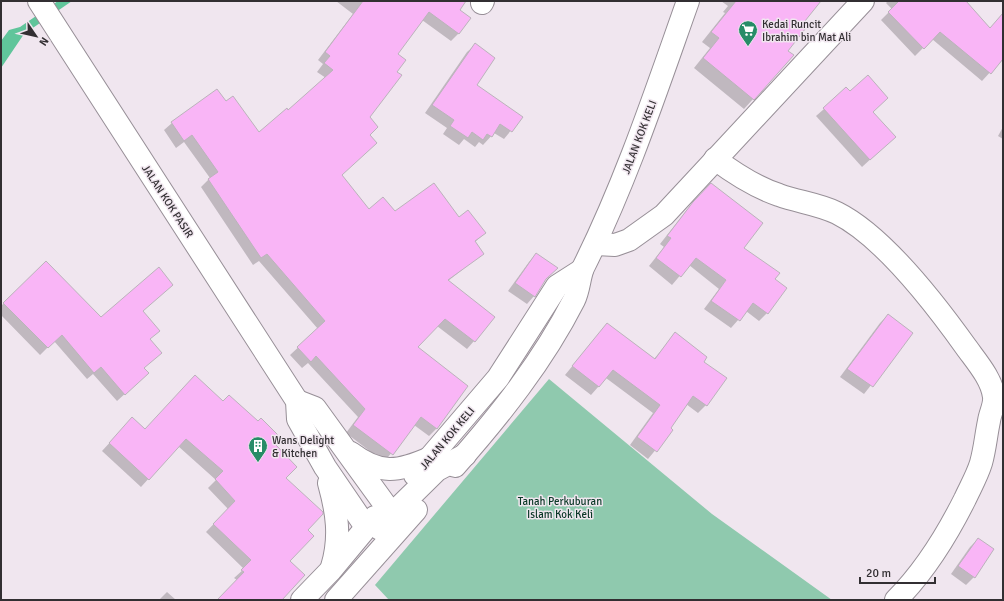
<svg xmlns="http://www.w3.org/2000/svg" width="1004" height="601" viewBox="0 0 1004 601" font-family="Signika,sans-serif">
	<rect width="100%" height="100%" fill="#f0e6ef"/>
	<path fill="#8fc9ae" d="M549 379 712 514 832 600H389L375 585Z"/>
	<path fill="#60c59b" d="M58 1H72L24 34 1 68V41L9 30 20 27Z"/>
	<g fill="#0003">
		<path d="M336 1H463L459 10V33L451 41 422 20 397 54 396 72 369 117V135L341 175 369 210 458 218 485 233 475 242 483 253 448 281 474 341 467 349 437 326 416 347 467 386 436 429 429 436 414 425 384 462 346 433 358 417 308 363 302 368 290 355 318 329 259 261 253 265 201 187 210 178 184 142 176 148 164 130 172 123 225 103 259 133 288 111 326 78 317 72 323 64 318 60 353 14Z"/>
		<path d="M721 1H820L804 21 787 51 753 99 744 109 694 68 710 48 702 42 725 13 723 12 728 6Z"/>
		<path d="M888 1H964L990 28 1003 18V58L982 81 932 39 915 56 881 20 892 9 886 3Z"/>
		<path d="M475 45V85L522 117 504 139 494 133 483 145 479 142 475 147 464 139 459 145 443 134 447 128 425 113 467 52Z"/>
		<path d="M824 109 887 144 862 167 816 116Z"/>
		<path d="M1003 127V139L998 136Z"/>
		<path d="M703 192 743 248 774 279 767 313 759 321 746 311 731 328 704 309 719 289 689 265 672 285 649 266 664 247 660 244 686 211Z"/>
		<path d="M536 254 545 279 534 296 527 304 508 291 529 262Z"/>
		<path d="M46 262 101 319 142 312 149 340 140 380 117 401 93 374 87 379 54 341 40 355 1 315V306Z"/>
		<path d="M888 315 912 333 864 394 840 377 880 323Z"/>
		<path d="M607 324 654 359 675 334 703 362 706 405 698 413 686 404 670 428 672 430 648 459 630 445 653 413 606 378 591 395 565 375Z"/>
		<path d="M223 402 273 444 285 478 307 531 289 561 281 600H218L237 580 234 578 244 569 206 532 228 509 208 488 216 480 178 446 141 487 102 451 125 426 145 430Z"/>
		<path d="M978 539 974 577 966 585 951 574 970 547Z"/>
		<path d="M167 592 176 600H159Z"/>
	</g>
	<g fill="#f9b5f6" stroke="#bbb3bb">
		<path d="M363 1H466L460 10 471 18 459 34 429 12 398 54 406 60 397 72 402 75 370 117 378 127 370 135 377 143 342 175 369 209 383 197 395 211 434 183 459 217 468 210 486 233 475 241 484 254 448 280 495 317 475 342 445 319 418 347 468 386 437 429 421 417 393 455 353 425 365 409 316 356 311 362 297 347 325 321 267 254 261 258 208 179 218 172 192 135 184 141 171 122 217 89 226 101 233 96 259 132 287 108 288 110 333 70 324 63 330 56 325 52Z"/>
		<path d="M736 1H821L805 21 809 24 788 51 794 55 754 100 703 58 719 38 711 32Z"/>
		<path d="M899 1H966L990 28 1003 13V59L991 74 940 32 924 49 888 12Z"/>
		<path d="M475 43 495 58 477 85 523 117 512 132 500 124 492 137 487 134 483 140 472 132 468 138 450 126 454 120 432 105Z"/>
		<path d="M868 75 888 98 873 112 896 137 870 160 823 108 846 87 850 91Z"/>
		<path d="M711 183 763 223 744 248 780 273 775 279 787 288 768 314 753 303 740 321 711 301 726 280 696 258 681 277 656 258 671 238 667 236 693 202Z"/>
		<path d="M536 253 558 268 546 279 535 297 515 283Z"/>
		<path d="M46 261 101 317 159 267 173 285 143 311 160 331 150 339 162 353 144 368 149 373 125 395 101 367 94 373 62 335 48 348 3 303Z"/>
		<path d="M888 314 913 333 873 387 847 369Z"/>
		<path d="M607 323 655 359 675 332 707 357 704 362 727 378 707 406 693 396 671 428 673 430 657 452 637 437 660 405 613 370 599 387 572 366Z"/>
		<path d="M195 375 223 401 229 395 258 421 261 418 281 438 275 444 297 467 286 478 323 512V514L308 530 314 536 290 561 305 575 282 600H217L244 572 241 570 251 560 213 524 235 501 215 479 223 471 186 439 149 480 109 443 132 417 145 429Z"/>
		<path d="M978 538 994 549 975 578 958 566Z"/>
	</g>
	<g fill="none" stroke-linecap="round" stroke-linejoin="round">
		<defs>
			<g id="minor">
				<path d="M39 1 297 401 298 419 325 467 366 527 383 523 437 470 465 455"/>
				<path d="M482 3 483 1"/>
				<path d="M715 159C735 174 755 187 779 195 798 202 819 204 837 213 883 236 936 305 966 347 976 361 992 379 994 397 995 405 990 413 989 421 986 435 985 449 981 463 977 476 970 488 965 499 946 537 925 571 896 600"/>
				<path d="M596 244 615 245 629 240 664 215 863 1"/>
				<path d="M297 401 315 408 386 506 380 529"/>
				<path d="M351 453C380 475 398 472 430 458"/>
				<path d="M455 466C500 415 543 361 574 300 579 290 579 278 583 268 626 182 656 91 688 1"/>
				<path d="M415 475 498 378 557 286 582 270"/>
				<path d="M329 483C337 512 341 537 332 567"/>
				<path d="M302 600 331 570 375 517"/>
				<path d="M336 600 416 510"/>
			</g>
		</defs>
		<use href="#minor" stroke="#978f97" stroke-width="24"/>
		<use href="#minor" stroke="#fff" stroke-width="22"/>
	</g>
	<defs>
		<symbol id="supermarket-pin" viewBox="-11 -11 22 30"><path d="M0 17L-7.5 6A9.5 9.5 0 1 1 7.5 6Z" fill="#278c67" stroke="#f0e6ef"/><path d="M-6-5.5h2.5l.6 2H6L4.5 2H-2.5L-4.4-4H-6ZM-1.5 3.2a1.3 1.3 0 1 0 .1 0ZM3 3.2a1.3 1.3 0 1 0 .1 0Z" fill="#fff"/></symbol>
		<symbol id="building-pin" viewBox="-11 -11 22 30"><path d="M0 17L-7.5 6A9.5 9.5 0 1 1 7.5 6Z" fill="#278c67" stroke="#f0e6ef"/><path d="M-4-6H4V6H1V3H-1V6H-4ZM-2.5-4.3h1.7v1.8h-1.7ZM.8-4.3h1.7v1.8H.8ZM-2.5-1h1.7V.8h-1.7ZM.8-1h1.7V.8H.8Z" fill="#fff"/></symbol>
	</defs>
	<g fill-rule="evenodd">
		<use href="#supermarket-pin" x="737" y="19" width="22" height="30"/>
		<use href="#building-pin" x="247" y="435" width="22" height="30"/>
	</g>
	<g text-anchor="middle" stroke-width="3" stroke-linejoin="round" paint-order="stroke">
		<g font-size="11" fill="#322f32" stroke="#f0e6ef" text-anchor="start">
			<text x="762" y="28">Kedai Runcit<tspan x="762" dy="13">Ibrahim bin Mat Ali</tspan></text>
			<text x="272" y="444">Wans Delight<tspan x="272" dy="13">&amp; Kitchen</tspan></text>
		</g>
		<g font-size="11" fill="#322f32" stroke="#f0e6ef">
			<text transform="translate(639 137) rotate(-69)" y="4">JALAN KOK KELI</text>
			<text transform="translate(168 201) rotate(57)" y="4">JALAN KOK PASIR</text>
			<text transform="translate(447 438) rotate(-50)" y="4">JALAN KOK KELI</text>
		</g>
		<g font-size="11" fill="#0a3827" stroke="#f0e6ef">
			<text x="560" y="505">Tanah Perkuburan<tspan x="560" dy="13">Islam Kok Keli</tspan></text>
		</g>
	</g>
	<rect width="1004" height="601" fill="none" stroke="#322f32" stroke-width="4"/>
	<g transform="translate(36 36) rotate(124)" stroke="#f0e6ef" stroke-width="3" paint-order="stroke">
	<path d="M0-3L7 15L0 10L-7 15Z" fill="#322f32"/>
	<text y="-6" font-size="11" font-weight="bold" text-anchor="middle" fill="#322f32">N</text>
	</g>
	<path d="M860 577v6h75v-6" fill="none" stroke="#322f32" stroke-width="2"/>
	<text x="866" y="577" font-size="12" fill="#322f32" stroke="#f0e6ef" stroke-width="3" paint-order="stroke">20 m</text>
</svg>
